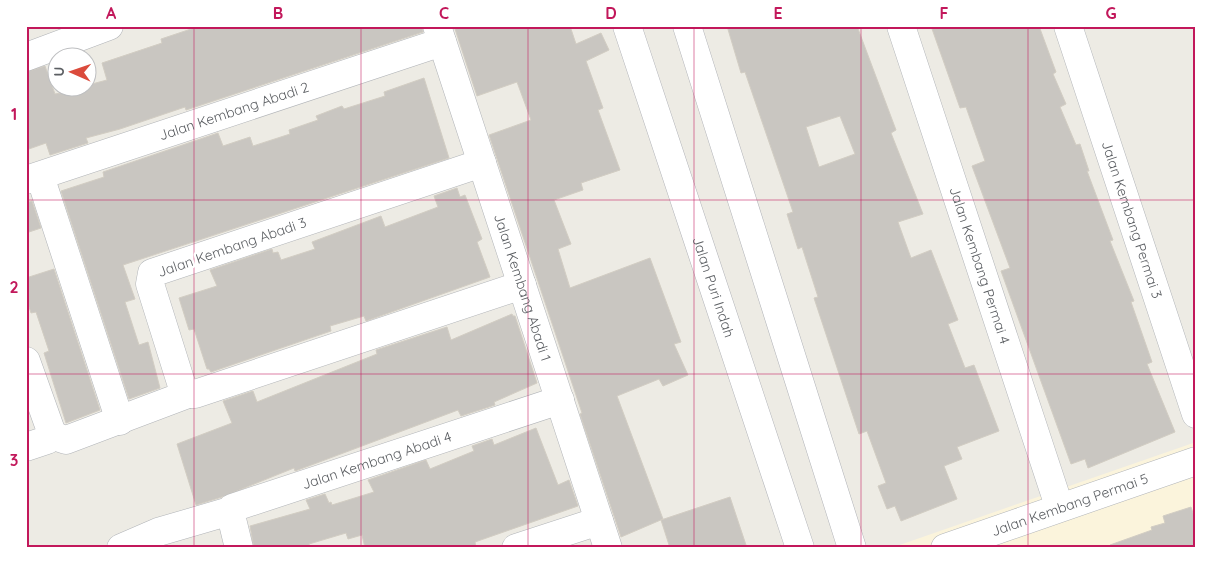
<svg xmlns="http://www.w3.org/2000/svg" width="1222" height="574" viewBox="0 0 1222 574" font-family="Quicksand,sans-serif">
	<rect width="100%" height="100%" fill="#edebe4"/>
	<path fill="#fbf4dc" d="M1196 442V548H891Z"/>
	<g fill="#c9c6c1" stroke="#d2cdc3" fill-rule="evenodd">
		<path d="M200 26H422L423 32 186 110 185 107 120 129 86 138 88 143 50 155 46 143 26 150V72L45 66 55 94 88 88V85L107 80 102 63 162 43 161 39Z"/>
		<path d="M454 26H570L576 44 601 33 609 50 586 61 603 108 598 110 620 170 581 183 583 190 554 200 571 244 558 249 570 288 650 258 681 342 674 344 688 375 663 386 659 379 617 396 663 519 621 537 580 414 582 413 489 135 531 120 517 82 477 96Z"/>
		<path d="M727 26H857L896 130 891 133 923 214 898 222 911 258 931 250 958 320 948 324 965 368 974 365 999 431 957 447 962 459 944 466 957 499 901 521 895 506 887 509 878 486 886 483 867 431 859 434 814 298 818 297 802 247 798 249 787 214 793 212 745 72 741 73ZM840 116 855 154 819 167 806 127Z"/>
		<path d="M931 26H1039L1056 72 1053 74 1066 104 1060 107 1076 145 1080 144 1089 171H1087L1113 240 1110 241 1134 301 1131 302 1152 362 1147 364 1175 432 1088 468 1085 459 1071 464 1001 271 1010 268 972 166 985 161 966 107 960 108Z"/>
		<path d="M424 78 449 158 123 265 135 299 125 302 139 345 148 342 160 388 129 399 61 191 104 177 103 172 218 133 223 146 250 137 253 146 290 134 289 130 318 120 316 116 342 106 344 109 385 96 384 92Z"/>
		<path d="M457 188 460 197 465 195 482 239 477 242 490 277 366 321 364 316 330 326 331 331 211 372 209 369H207L194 329 189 330 179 298 217 286 210 270 272 249 273 253 278 252 281 260 315 249 312 242 381 216 385 227 438 207 434 196Z"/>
		<path d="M32 201 41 228 26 233V203Z"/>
		<path d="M54 269 100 410 66 423 44 353 49 351 36 312 31 313 26 297V278Z"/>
		<path d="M512 314 513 316H515L537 383 494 402 495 405 461 416 458 410 314 464 295 471 294 468 222 497 196 505 177 444 232 423 223 401 253 391 257 402 377 354 376 350 447 327 451 340Z"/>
		<path d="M536 428 558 485 569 480 578 506 475 542 476 548H365L362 535 348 539 346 533 309 544 310 548H254L250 526 310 509 306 500 325 494 329 503 331 502 332 505 374 492 368 480 426 460 430 469 474 451 472 446 492 439 494 445Z"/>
		<path d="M730 497 747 548H670L661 520Z"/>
		<path d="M1191 507 1196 522V548H1110V545L1152 530 1151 527 1165 523 1163 516Z"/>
	</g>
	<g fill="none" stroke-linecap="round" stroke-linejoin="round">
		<defs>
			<g id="street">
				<path id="s1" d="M437 26 608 548"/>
				<path id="s2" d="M901 26 1059 506"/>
				<path id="s3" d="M1068 26 1196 414"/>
				<path d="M26 57 109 26"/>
				<path d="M482 163 152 273 150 284 183 389 188 394H195L522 285"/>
				<path d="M40 176 120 421"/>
				<path id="s4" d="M26 180 442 42"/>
				<path d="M26 361 51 431 47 440 26 447"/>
				<path d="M51 435 66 440 188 394"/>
				<path d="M121 548 158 532 230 511"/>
				<path id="s5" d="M239 548 230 511 232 508 560 400"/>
				<path d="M516 548 599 521"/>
				<path id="s6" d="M945 548 1196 461"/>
			</g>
			<g id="secondary">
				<path id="s7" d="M627 26 800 548"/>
				<path d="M687 26 852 548"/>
			</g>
		</defs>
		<use href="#street" stroke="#b1b4b8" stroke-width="29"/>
		<use href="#secondary" stroke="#b1b3b8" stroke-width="29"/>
		<use href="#street" stroke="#fff" stroke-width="28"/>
		<use href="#secondary" stroke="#fff" stroke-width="28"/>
	</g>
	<path fill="none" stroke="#c2185b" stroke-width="1" stroke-opacity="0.55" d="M194 26V548M361 26V548M528 26V548M694 26V548M861 26V548M1028 26V548M26 200H1196M26 374H1196"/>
	<g text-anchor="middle" stroke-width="4.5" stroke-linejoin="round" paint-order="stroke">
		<g font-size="14" fill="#5c5f63" stroke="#fff">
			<text dy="5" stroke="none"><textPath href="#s4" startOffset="219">Jalan Kembang Abadi 2</textPath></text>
			<text dy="5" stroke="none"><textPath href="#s3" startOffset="204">Jalan Kembang Permai 3</textPath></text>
			<text transform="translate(232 247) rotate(-19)" y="5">Jalan Kembang Abadi 3</text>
			<text dy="5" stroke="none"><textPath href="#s2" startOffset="252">Jalan Kembang Permai 4</textPath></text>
			<text dy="5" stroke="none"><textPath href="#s1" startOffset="275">Jalan Kembang Abadi 1</textPath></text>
			<text dy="5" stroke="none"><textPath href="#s7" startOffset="275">Jalan Puri Indah</textPath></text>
			<text dy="5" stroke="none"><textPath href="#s5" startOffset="194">Jalan Kembang Abadi 4</textPath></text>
			<text dy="5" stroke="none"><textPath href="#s6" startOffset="132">Jalan Kembang Permai 5</textPath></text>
		</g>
	</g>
	<rect width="1222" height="574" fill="none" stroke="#ffffff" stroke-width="55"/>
	<g transform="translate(72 72) rotate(272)"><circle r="24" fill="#ffffff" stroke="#bebfc1"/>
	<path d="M0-4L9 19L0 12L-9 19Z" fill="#db4b3c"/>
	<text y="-8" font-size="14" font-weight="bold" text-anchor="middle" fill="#5c5f63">U</text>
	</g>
	<rect x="28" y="28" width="1166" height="518" fill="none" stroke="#c2185b" stroke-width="2"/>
	<g font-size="16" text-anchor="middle" font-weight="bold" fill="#c2185b">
		<text x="111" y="19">A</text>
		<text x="278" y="19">B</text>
		<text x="444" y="19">C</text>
		<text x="611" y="19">D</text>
		<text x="778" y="19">E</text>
		<text x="944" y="19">F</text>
		<text x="1111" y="19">G</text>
		<text x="14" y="120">1</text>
		<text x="14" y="293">2</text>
		<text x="14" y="466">3</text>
	</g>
</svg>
